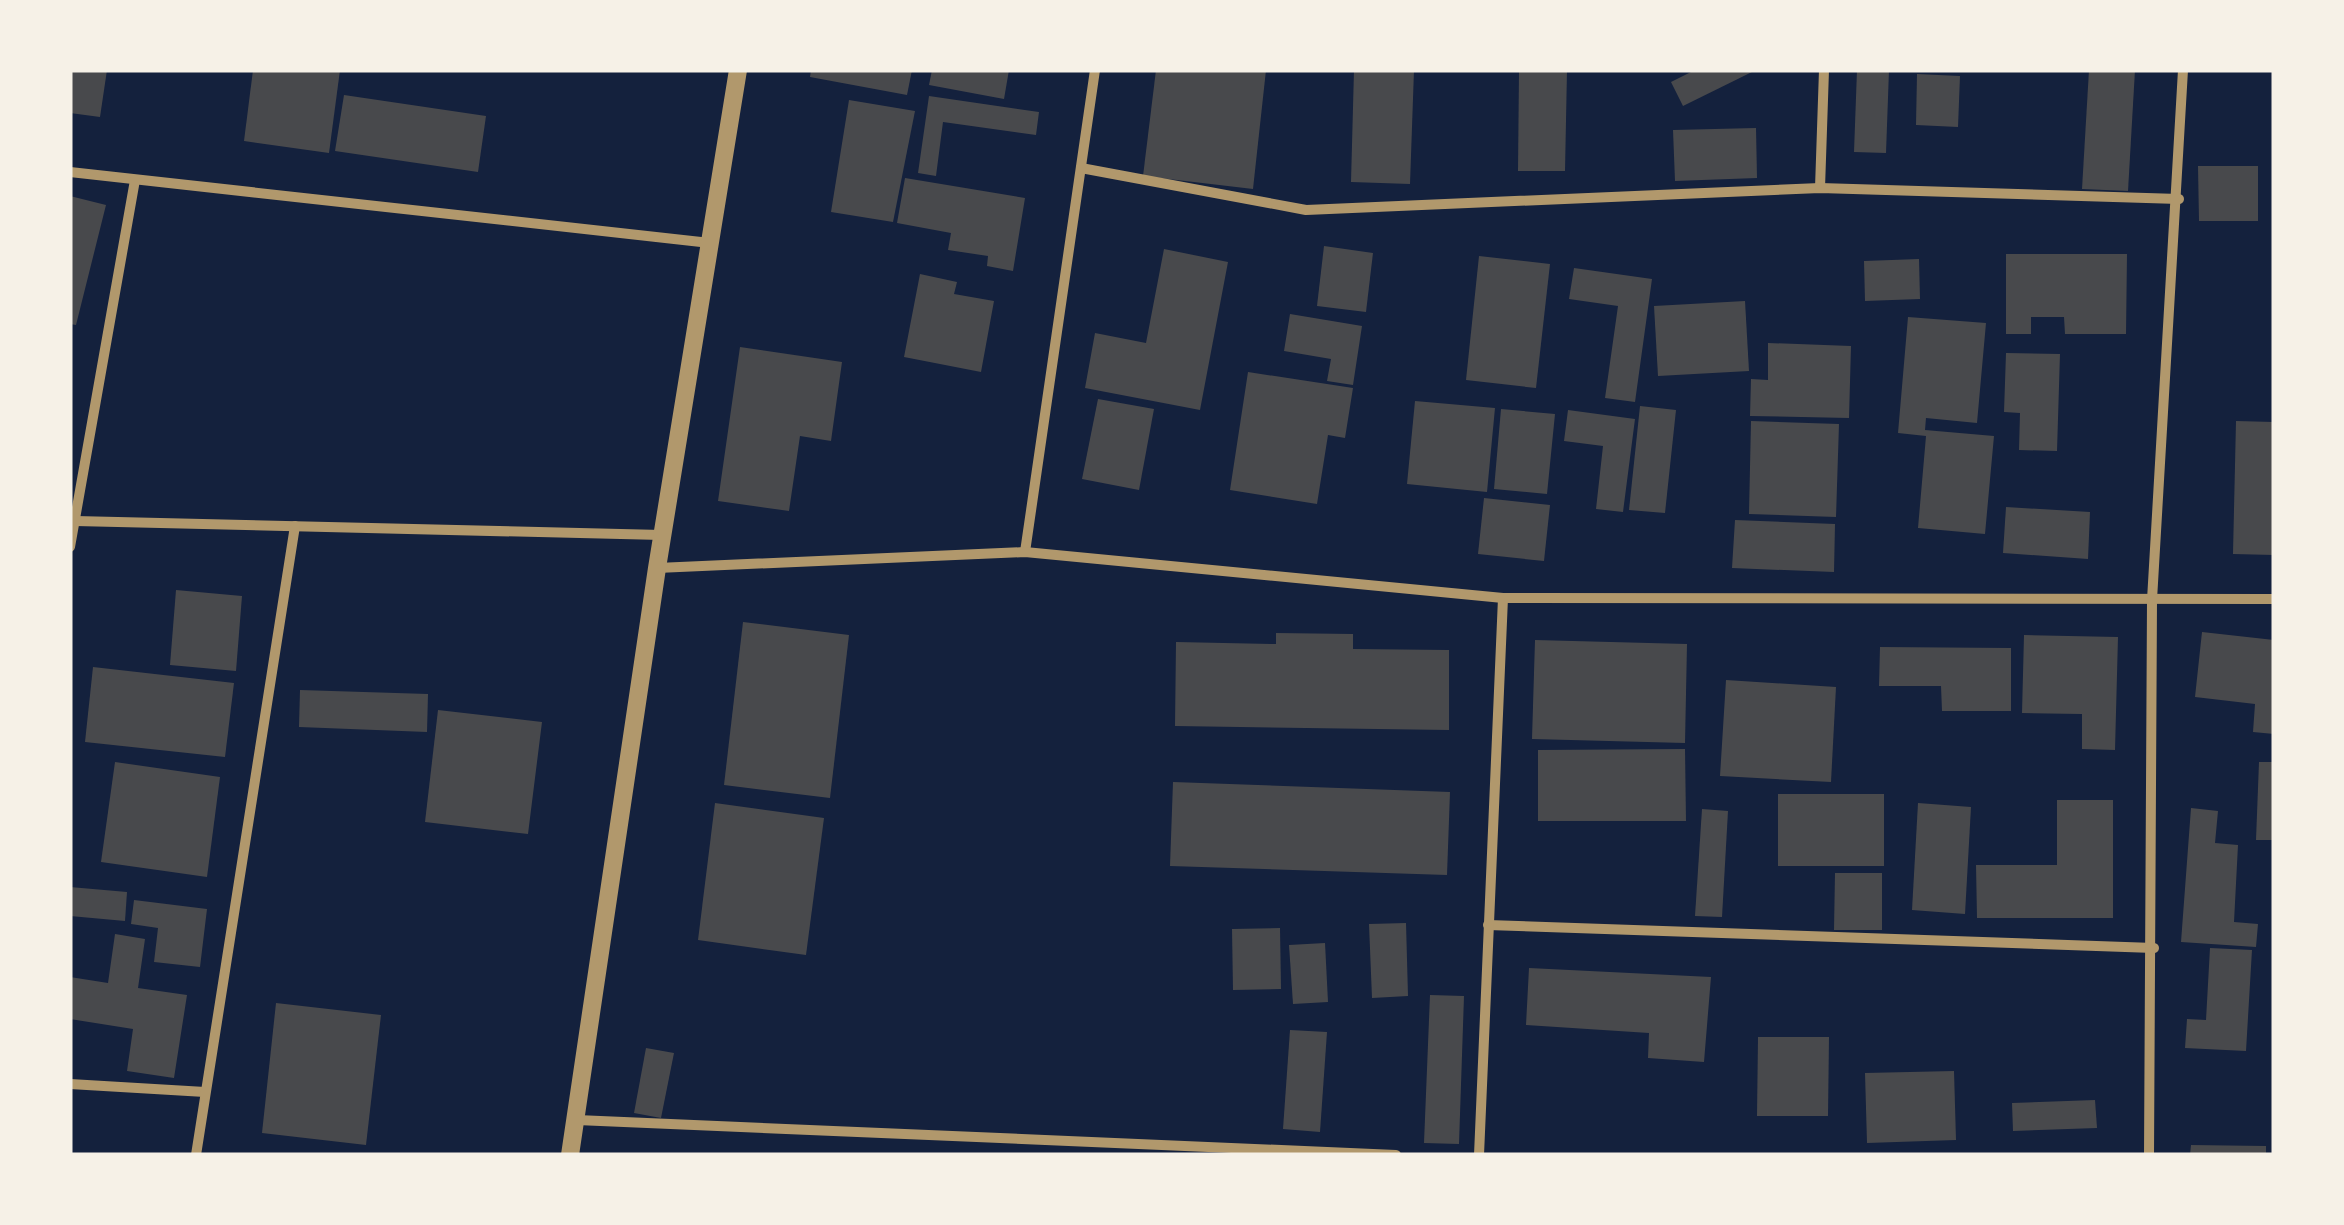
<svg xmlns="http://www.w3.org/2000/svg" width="2344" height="1225" viewBox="0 0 2344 1225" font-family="'Noto Serif',serif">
	<rect width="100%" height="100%" fill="#14213d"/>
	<g fill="#48494c">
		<path d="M70 70H107L100 117 70 113Z"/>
		<path d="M253 70H340L329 153 244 141Z"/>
		<path d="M811 70H912L907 95 810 77Z"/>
		<path d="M932 70H1009L1004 99 929 85Z"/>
		<path d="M1156 70H1266L1253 189 1143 176Z"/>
		<path d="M1354 70H1414L1410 184 1351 182Z"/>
		<path d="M1519 70H1567L1565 171H1518Z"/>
		<path d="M1695 70H1756L1683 106 1671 82Z"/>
		<path d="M1857 70H1889L1886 153 1854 152Z"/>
		<path d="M2089 70H2135L2128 191 2082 189Z"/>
		<path d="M1917 74 1960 76 1958 127 1916 125Z"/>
		<path d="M344 95 486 116 478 172 335 151Z"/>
		<path d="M929 96 1039 112 1036 135 943 122 936 176 918 173Z"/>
		<path d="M849 100 915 111 893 222 831 212Z"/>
		<path d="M1756 128 1757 178 1675 181 1673 130Z"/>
		<path d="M2198 166H2258V221H2199Z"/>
		<path d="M905 178 1025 198 1013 271 987 266 988 256 948 250 951 233 897 223Z"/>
		<path d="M70 196 106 205 76 325 70 324Z"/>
		<path d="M1324 246 1373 253 1366 312 1317 306Z"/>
		<path d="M1164 249 1228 262 1200 410 1085 388 1095 333 1146 343Z"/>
		<path d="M2006 254H2127L2126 334H2065L2064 317H2031V334H2006Z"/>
		<path d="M1479 256 1550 264 1536 388 1466 380Z"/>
		<path d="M1919 259 1920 299 1865 301 1864 261Z"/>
		<path d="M1574 268 1652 279 1635 402 1605 398 1618 306 1569 299Z"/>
		<path d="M920 274 957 282 954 294 994 301 981 372 904 357Z"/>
		<path d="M1745 301 1749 371 1658 376 1654 306Z"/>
		<path d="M1290 314 1362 326 1353 385 1327 381 1331 359 1284 351Z"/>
		<path d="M1908 317 1986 323 1977 423 1926 418 1925 430 1994 436 1985 534 1918 528 1926 436 1898 433Z"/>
		<path d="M1768 343 1851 346 1849 418 1750 416 1751 379 1768 380Z"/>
		<path d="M740 347 842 362 831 441 800 436 789 511 718 501Z"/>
		<path d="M2006 353 2060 354 2057 451 2019 450 2020 413 2004 412Z"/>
		<path d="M1248 372 1353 388 1345 438 1328 435 1317 504 1230 490Z"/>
		<path d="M1098 399 1154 409 1139 490 1082 479Z"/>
		<path d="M1415 401 1495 408 1487 492 1407 484Z"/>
		<path d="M1640 406 1676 410 1665 513 1629 510Z"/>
		<path d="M1501 409 1555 414 1547 494 1494 489Z"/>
		<path d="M1568 410 1635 419 1623 512 1596 509 1603 446 1564 441Z"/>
		<path d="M1751 421 1839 424 1836 517 1749 514Z"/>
		<path d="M2236 421 2274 422V555L2233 554Z"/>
		<path d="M1484 498 1550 505 1544 561 1478 554Z"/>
		<path d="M2006 507 2090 512 2088 559 2003 553Z"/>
		<path d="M1735 520 1835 524 1834 572 1732 568Z"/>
		<path d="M176 590 242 596 236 671 170 665Z"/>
		<path d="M743 622 849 635 830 798 724 785Z"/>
		<path d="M2202 632 2274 640V734L2253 732 2255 704 2195 697Z"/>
		<path d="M1276 633 1353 634V649L1449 650V730L1175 726 1176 642 1276 644Z"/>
		<path d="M2024 635 2118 637 2115 750 2082 749V714L2022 713Z"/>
		<path d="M1535 640 1687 644 1685 743 1532 739Z"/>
		<path d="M1880 647 2011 648V711H1942L1941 686H1879Z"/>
		<path d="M93 667 234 683 225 757 85 742Z"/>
		<path d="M1726 680 1836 687 1831 782 1720 776Z"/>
		<path d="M300 690 428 694 427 732 299 727Z"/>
		<path d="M438 710 542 722 528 834 425 822Z"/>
		<path d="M1685 749 1686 821H1538V750Z"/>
		<path d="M115 762 220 777 207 877 101 862Z"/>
		<path d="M2259 762H2274V840H2256Z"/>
		<path d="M1173 782 1450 792 1447 875 1170 866Z"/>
		<rect x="1778" y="794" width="106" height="72"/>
		<path d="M2057 800H2113V918H1977L1976 865H2057Z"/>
		<path d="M715 803 824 818 806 955 698 940Z"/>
		<path d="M1918 803 1971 807 1965 914 1912 910Z"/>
		<path d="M2191 808 2218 811 2215 843 2238 845 2234 922 2258 924 2256 947 2181 942Z"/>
		<path d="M1702 809 1728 811 1722 917 1695 916Z"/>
		<path d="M1835 873H1882V930H1834Z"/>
		<path d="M70 887 127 892 125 921 70 916Z"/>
		<path d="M134 900 207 909 200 967 154 962 158 928 131 924Z"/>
		<path d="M1406 923 1408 996 1372 998 1369 924Z"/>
		<path d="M1280 928 1281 989 1233 990 1232 929Z"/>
		<path d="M115 934 145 939 138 988 187 995 174 1078 127 1071 133 1029 70 1019V977L108 983Z"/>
		<path d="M1325 943 1328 1002 1293 1004 1289 945Z"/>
		<path d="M2210 948 2252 950 2246 1051 2185 1048 2187 1019 2206 1020Z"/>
		<path d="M1529 968 1711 977 1704 1062 1648 1058 1649 1033 1526 1025Z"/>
		<path d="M1430 995 1464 996 1459 1144 1424 1143Z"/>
		<path d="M276 1003 381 1015 366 1145 262 1133Z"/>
		<path d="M1290 1030 1327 1032 1320 1132 1283 1129Z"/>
		<path d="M1758 1037H1829L1828 1116H1757Z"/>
		<path d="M646 1048 674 1053 661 1118 634 1113Z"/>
		<path d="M1954 1071 1956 1140 1867 1143 1865 1073Z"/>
		<path d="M2095 1100 2097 1128 2013 1131 2012 1103Z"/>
		<path d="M2191 1145 2266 1146V1155H2190Z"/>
	</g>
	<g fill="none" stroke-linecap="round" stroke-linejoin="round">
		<g stroke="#b1986c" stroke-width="10">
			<path d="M1081 168 1306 210 1820 188 2179 199"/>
			<path d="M70 172 710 243"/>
			<path d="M1820 188 1824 70"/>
			<path d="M75 521 662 535"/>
			<path d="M70 547 135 180"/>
			<path d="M1025 552 1095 70"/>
			<path d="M657 568 1025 552 1503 598 2274 599"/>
			<path d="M1488 925 2154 948"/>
			<path d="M70 1084 205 1092"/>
			<path d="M577 1120 1396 1155"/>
			<path d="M196 1155 295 526"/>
			<path d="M1479 1155 1503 598"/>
			<path d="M2149 1155 2152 600 2183 70"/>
		</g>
		<path stroke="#b1986c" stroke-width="18" d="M570 1155 657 568 738 70"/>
	</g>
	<rect width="2344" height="1225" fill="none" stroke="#f6f1e7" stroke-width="145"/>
</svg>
